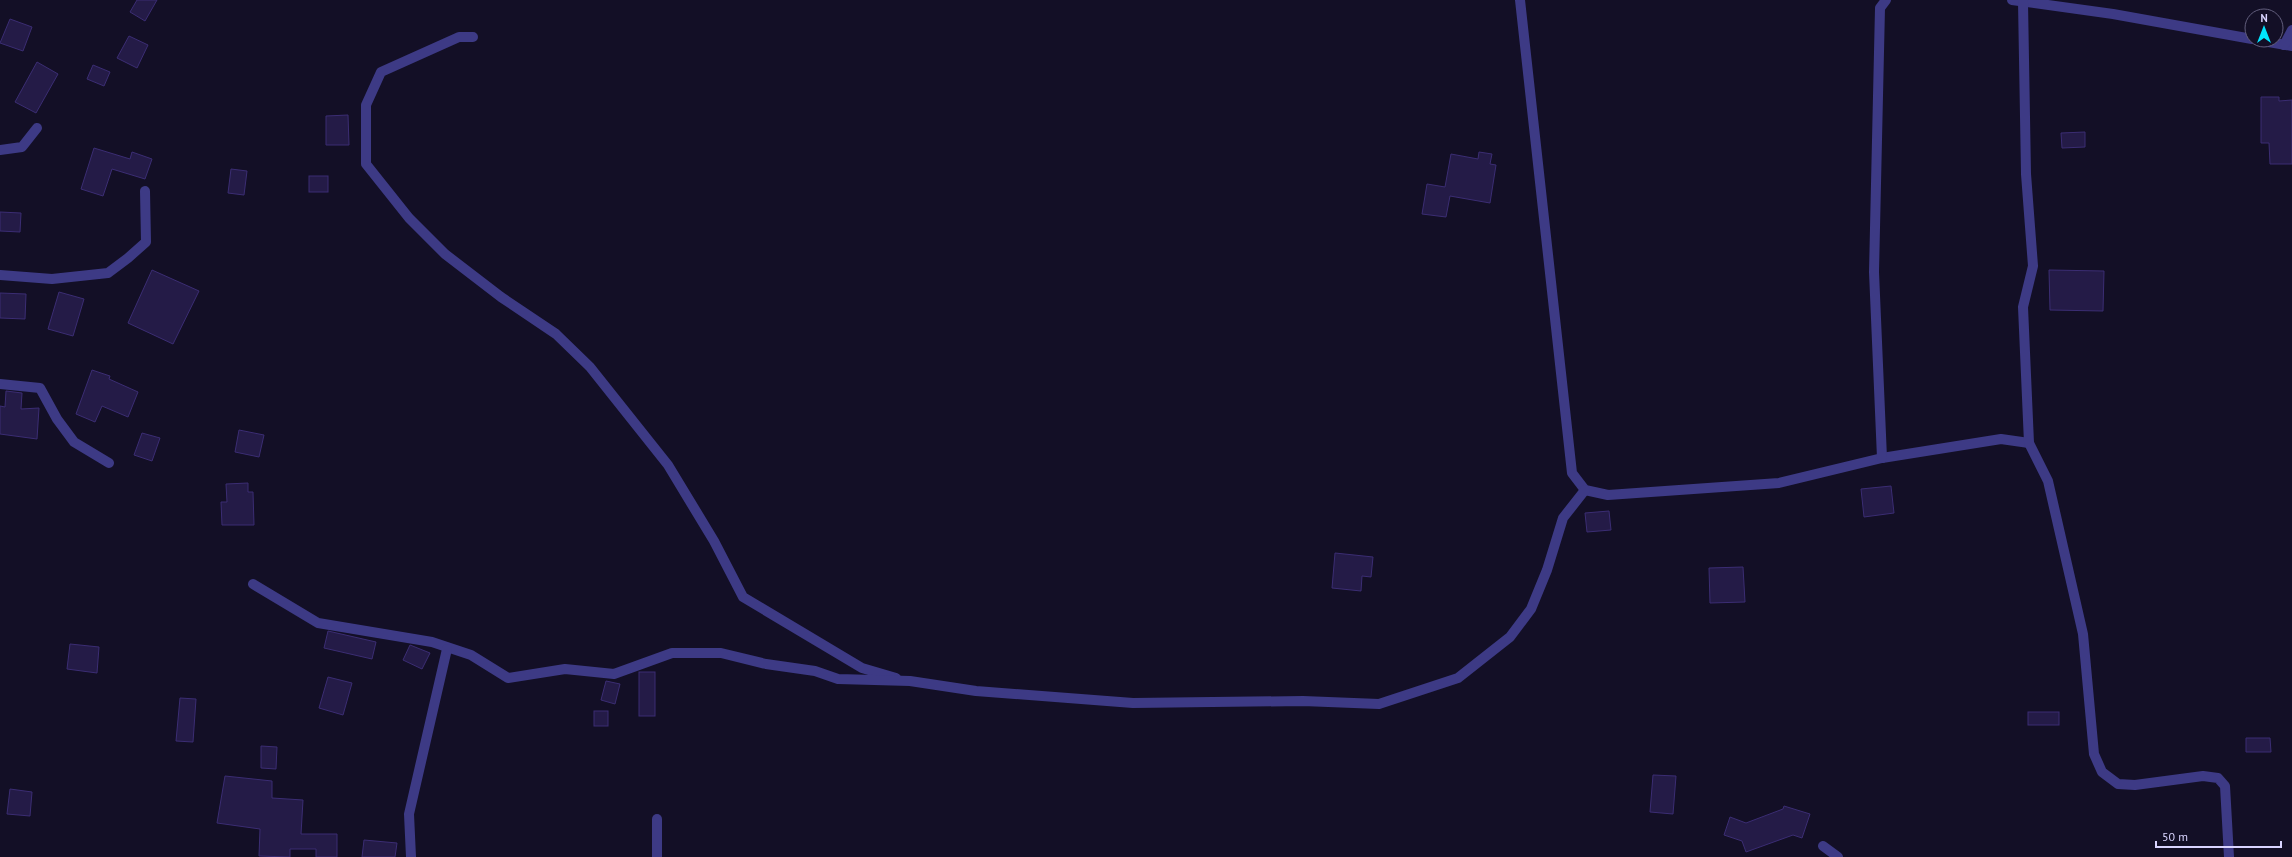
<svg xmlns="http://www.w3.org/2000/svg" width="2292" height="857" viewBox="0 0 2292 857" font-family="'PT Sans',sans-serif">
	<rect width="100%" height="100%" fill="#130f26"/>
	<g fill="#241b47" stroke="#3b2d73">
		<path d="M137 0H157L145 21 130 12Z"/>
		<path d="M10 19 32 27 23 51 0 43Z"/>
		<path d="M129 36 148 45 137 68 117 58Z"/>
		<path d="M37 62 58 74 36 113 15 102Z"/>
		<path d="M93 65 110 72 104 86 87 79Z"/>
		<path d="M2261 97H2279V101L2292 100V164H2270L2269 143H2261Z"/>
		<path d="M348 115 349 145H326V116Z"/>
		<path d="M2085 132V147L2062 148 2061 133Z"/>
		<path d="M94 148 130 159 132 152 152 159 145 179 112 169 103 196 81 189Z"/>
		<path d="M1479 152 1492 154 1490 164 1496 165 1490 203 1450 196 1446 217 1422 214 1427 184 1445 187 1451 154 1478 159Z"/>
		<path d="M231 169 247 171 244 195 228 193Z"/>
		<rect x="309" y="176" width="19" height="16"/>
		<path d="M0 212 21 213 20 232 0 231Z"/>
		<path d="M152 270 199 291 173 344 128 323Z"/>
		<path d="M2049 270 2104 271 2103 311 2050 310Z"/>
		<path d="M59 292 84 299 73 336 48 329Z"/>
		<path d="M0 293 26 294 25 319 0 318Z"/>
		<path d="M92 370 110 376 109 379 138 392 128 417 102 406 95 422 76 414Z"/>
		<path d="M6 391 22 393 21 409 39 408 37 439 0 434V406L5 407Z"/>
		<path d="M239 430 264 435 259 457 235 452Z"/>
		<path d="M142 433 160 438 152 461 134 455Z"/>
		<path d="M248 483V492H253L254 525H222L221 502H227L226 484Z"/>
		<path d="M1891 486 1894 513 1864 517 1861 489Z"/>
		<path d="M1609 511 1611 530 1587 532 1585 513Z"/>
		<path d="M1335 553 1373 557 1371 577 1362 576 1361 591 1332 588Z"/>
		<path d="M1743 567 1745 602 1710 603 1709 568Z"/>
		<path d="M328 631 376 642 372 659 324 648Z"/>
		<path d="M70 644 99 647 97 673 67 669Z"/>
		<path d="M410 645 430 653 422 669 403 660Z"/>
		<rect x="639" y="672" width="16" height="44"/>
		<path d="M328 677 352 683 343 715 319 708Z"/>
		<path d="M606 681 620 684 615 704 601 700Z"/>
		<path d="M180 698 196 699 193 742 176 741Z"/>
		<rect x="594" y="711" width="14" height="15"/>
		<rect x="2028" y="712" width="31" height="13"/>
		<path d="M2246 738H2270L2271 752H2246Z"/>
		<path d="M261 746 277 747 276 769 261 768Z"/>
		<path d="M1653 775 1676 776 1673 814 1650 812Z"/>
		<path d="M225 776 272 781V798L303 800 301 834H337V857H316V849H290V857L259 856 260 829 217 823Z"/>
		<path d="M10 789 32 792 30 816 7 814Z"/>
		<path d="M1784 806 1810 814 1802 838 1793 835 1746 852 1742 841 1724 835 1730 817 1746 823 1783 809Z"/>
		<path d="M364 840 397 843 395 857H362Z"/>
	</g>
	<g fill="none" stroke-linecap="round" stroke-linejoin="round">
		<g stroke="#3d3a85" stroke-width="10">
			<path d="M1520 0 1572 473 1585 490 1608 495 1779 483 1882 458 2001 439 2029 443"/>
			<path d="M2012 0 2113 14 2252 39"/>
			<path d="M2023 2 2026 174 2033 266 2023 307 2029 443 2048 481 2083 634 2094 754 2102 772 2118 784 2135 785 2203 776 2218 778 2225 786 2229 857"/>
			<path d="M473 37H459L381 72 366 105V164L409 218 445 254 501 297 556 334 590 367 668 465 714 541 743 597 862 668 896 678"/>
			<path d="M2257 40 2292 46"/>
			<path d="M2284 45 2292 30"/>
			<path d="M0 150 22 147 37 128"/>
			<path d="M0 275 52 279 108 273 128 258 146 242 145 191"/>
			<path d="M0 384 40 388 57 419 74 442 109 463"/>
			<path d="M1882 458 1874 272 1880 8 1886 0"/>
			<path d="M253 584 318 623 432 642 471 655 508 678 565 669 614 674 672 653H721L766 664 815 671 838 679 910 681 976 691 1133 703 1303 701 1379 704 1458 678 1510 637 1531 609 1547 570 1563 518 1585 490"/>
			<path d="M657 819V857"/>
			<path d="M1823 846 1838 857"/>
			<path d="M411 857 409 814 447 649"/>
		</g>
	</g>
	<g transform="translate(2264 28)"><circle r="19" fill="#130f26" stroke="#625e7d"/>
	<path d="M0-3L7 15L0 10L-7 15Z" fill="#00e5ff"/>
	<text y="-6" font-size="11" font-weight="bold" text-anchor="middle" fill="#d9d4ff">N</text>
	</g>
	<path d="M2156 841v6h125v-6" fill="none" stroke="#d9d4ff" stroke-width="2"/>
	<text x="2162" y="841" font-size="12" fill="#d9d4ff" stroke="#130f26" stroke-width="3" paint-order="stroke">50 m</text>
</svg>
